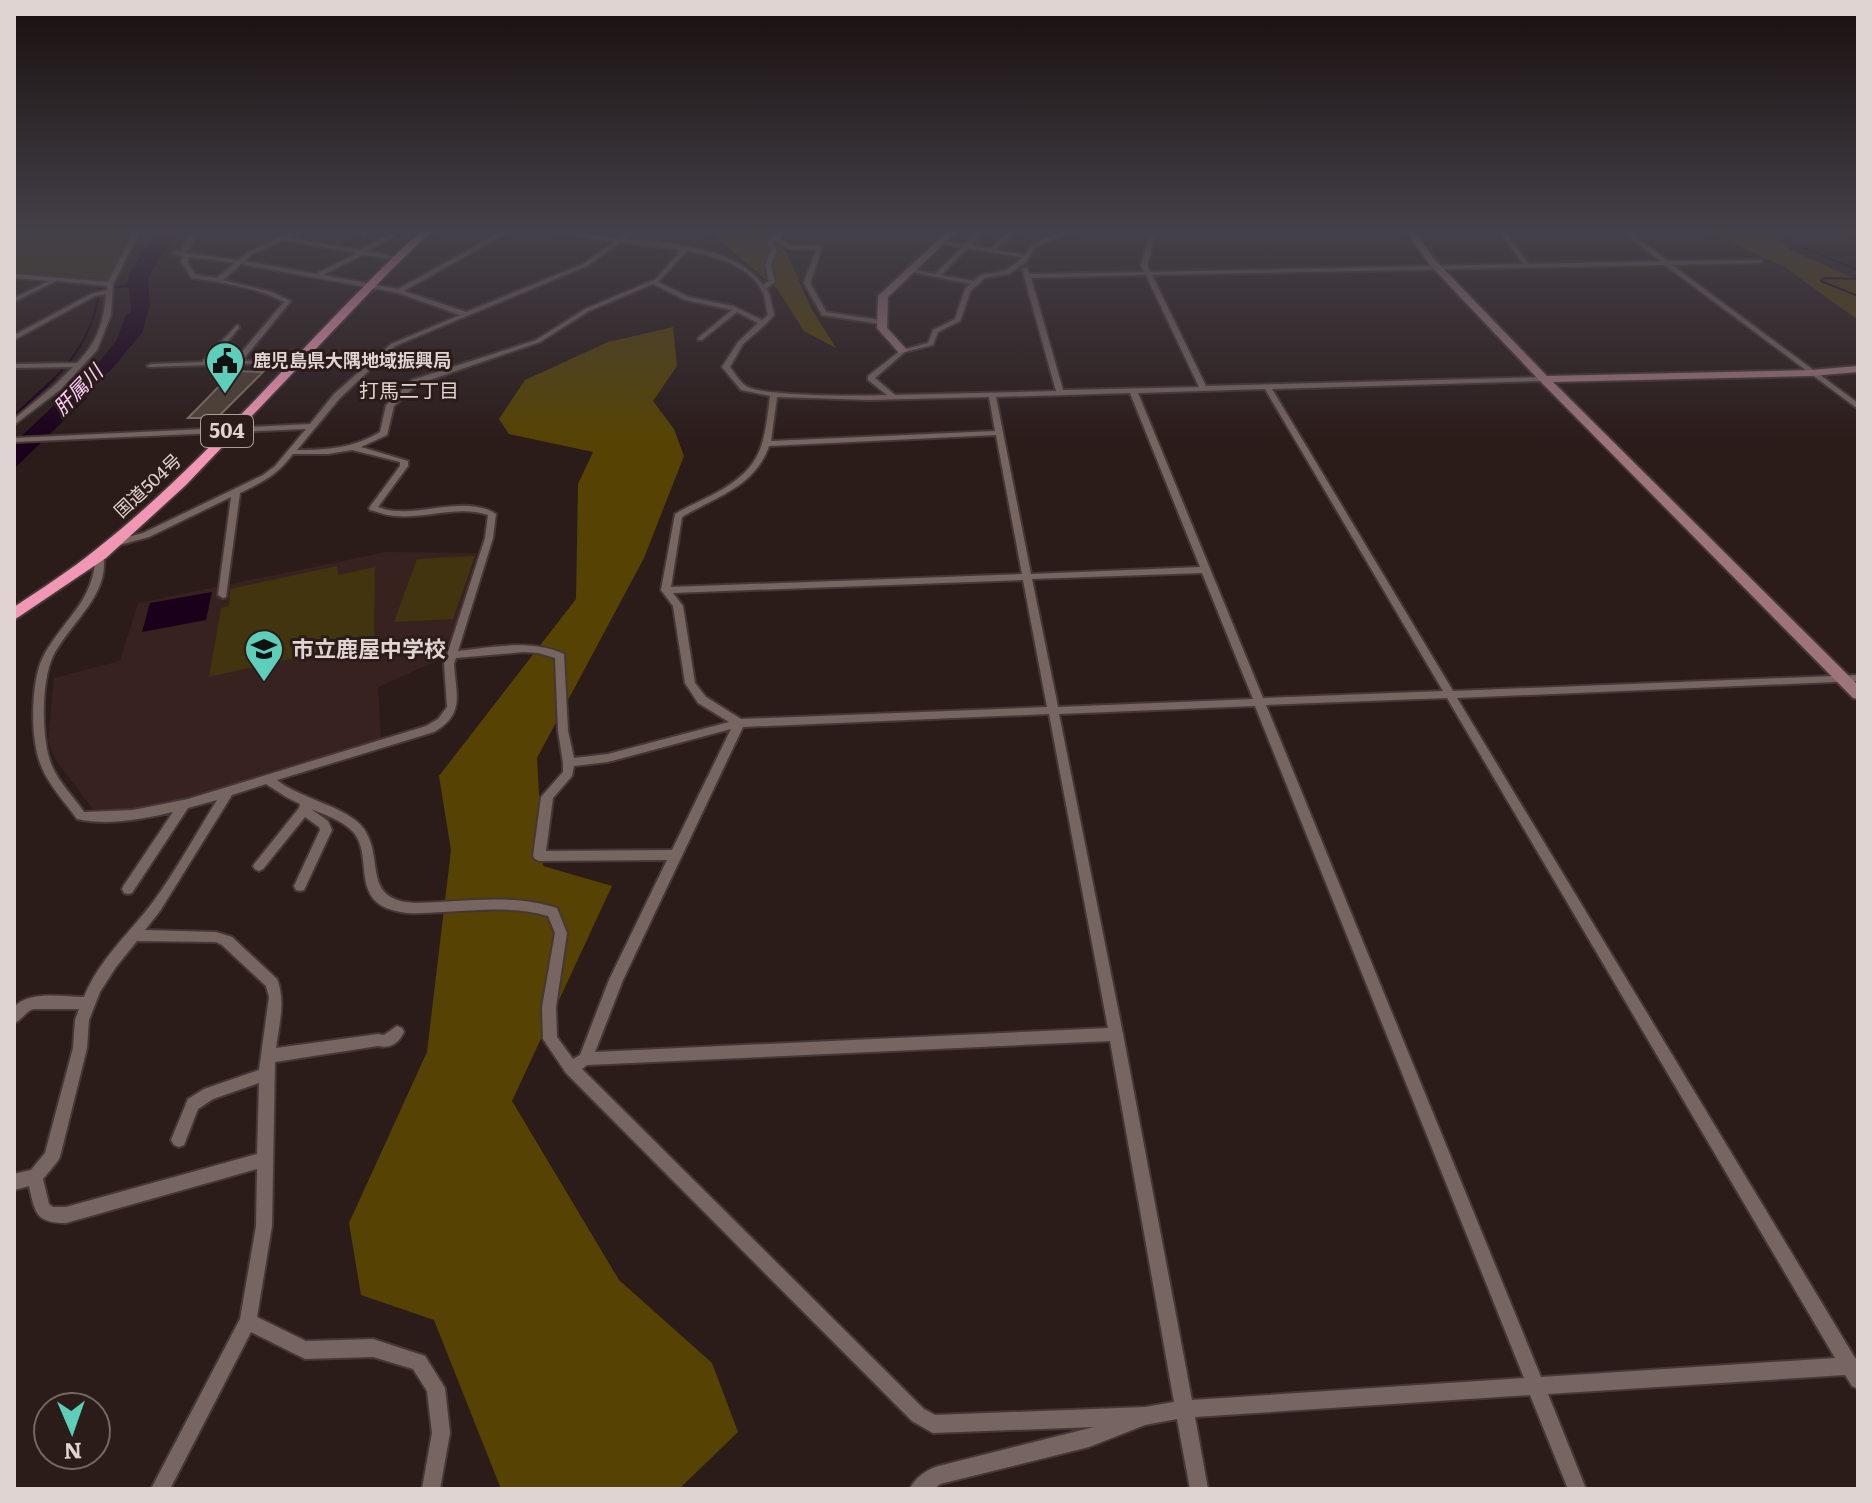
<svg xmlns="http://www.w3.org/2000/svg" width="1872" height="1503" viewBox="0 0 1872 1503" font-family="Literata,'Noto Sans JP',serif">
	<rect width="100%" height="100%" fill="#2b1c1a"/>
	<path fill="#38221f" d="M386 552 477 553 448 656 378 687 381 739 225 789 126 812H95L55 759 48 741 54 678 120 661 138 603Z"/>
	<g fill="#41340e">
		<path d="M14 231H134L108 280 14 273Z"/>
		<path d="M475 556 453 619 394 622 417 559Z"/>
		<path d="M337 566 338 575 375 567 374 640 209 677 221 608 229 606 230 589Z"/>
	</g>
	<g fill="#564303">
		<path d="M709 231H773L771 236 787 253 811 308 836 348 804 331 778 290Z"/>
		<path d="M1706 231H1770L1791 250 1858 280V320L1783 266Z"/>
		<path d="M673 327 677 366 653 401 674 429 684 456 644 558 537 758 543 866 612 886 512 1101 619 1280 712 1363 738 1432 679 1489H501L434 1320 361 1295 349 1223 427 1052 451 850 439 776 576 599 578 484 593 452 509 434 499 419 525 380 608 342Z"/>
	</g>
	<g fill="#1b001b">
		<path d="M159 231H179L151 272 148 282 150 305 142 333 111 370 85 392 82 396 87 398 14 469V443L96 366 116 341 126 315 131 312 129 288 126 287 131 270Z"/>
		<path d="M212 592 206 620 142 632 150 603Z"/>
	</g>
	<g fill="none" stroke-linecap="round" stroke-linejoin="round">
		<g stroke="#1b001b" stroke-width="2">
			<path d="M1783 231 1784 238 1792 243 1858 270"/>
			<path d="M14 274 98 280 100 290 131 285"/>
			<path d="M1858 279 1824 278 1821 281 1858 296"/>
			<path d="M52 381C79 354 94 327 100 290"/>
		</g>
		<path stroke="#1b001b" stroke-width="3" d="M14 416 54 379"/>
	</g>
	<path fill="#4e4036" stroke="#7d6f64" stroke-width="2" d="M234 371 263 372 217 418H188Z"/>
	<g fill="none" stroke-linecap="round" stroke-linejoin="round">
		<defs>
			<g id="street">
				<path d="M134 231H140L113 284 111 315 97 350 61 389 14 425V419L55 385 73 367 14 368V364L77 363C97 343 104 322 106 294L95 296 16 339 14 340V335L91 294 107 290V286L56 281 14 302V298L49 281 14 278V274L108 282Z"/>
				<path d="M193 231H199L186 253 239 260 248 252 294 231H302L290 238 359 250 390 235H394V237L366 251 399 258V260L363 255 323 275 398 289 503 231H510L404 291 466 312 583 264 614 242 553 231H567L618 239 629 231H635L625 239C669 244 735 246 763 285L769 281 765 265 771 251 767 242 779 231H785L779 238 790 245 819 246 822 248 810 283 826 312 880 320 883 322 880 324 822 315 804 283 816 250 789 249 775 240 773 242 777 251 771 265 775 282 766 289 769 293 774 315 766 324 743 344 730 367C734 372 740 382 746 386 763 397 863 396 887 395L868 380V376L901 350 928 343 933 330 955 319 965 289 970 284 907 271 910 269 935 274 962 247 940 243V241L965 244 978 231H984L971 245 991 249 1009 231H1015L996 250 1025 255 1031 245 1065 231H1073L1035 247 1026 262 1009 274 984 278 979 284 971 290 960 321 938 332 933 345 905 352 875 378 895 395 1056 391 1022 269 1027 268 1029 274 1144 272 1141 265 1151 231H1157L1147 265 1150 272 1523 264 1499 231H1504L1529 264 1660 261 1630 238 1627 231H1633L1635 236 1668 261 1762 260V262L1760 263 1672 265 1858 403V409L1665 265 1152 275 1206 386 1547 377 1548 379 1544 381 1272 389 1453 691 1858 675V681L1457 698 1855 1358 1858 1359V1389L1852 1386 1845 1375 1548 1394 1586 1489H1568L1530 1395 1195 1417 1208 1489H1190L1177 1419 1145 1425 1089 1447 940 1484 934 1489H910C914 1479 925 1471 935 1467L1094 1427 933 1433 912 1421 566 1073 543 1039 542 1007 555 933 548 916C514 906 478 910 443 912 422 913 402 916 382 906 355 890 371 854 354 833 344 821 325 815 311 809L328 821 332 830 304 890 300 891 296 890 294 886 320 830 319 827 305 817 263 869 259 871 255 869 253 866 255 863 299 808 300 804 286 797 266 784 232 795 160 911 145 930 216 932 232 937 277 979C286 1001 279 1025 276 1048L378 1034 384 1035 397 1026 402 1028 404 1032C399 1043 390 1049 378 1046L275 1062 272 1226 257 1317 306 1341 373 1339 425 1356 445 1388 450 1433 440 1489H422L432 1433 427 1391 413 1369 373 1357 305 1359 251 1332 170 1489H151L240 1319 256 1226 257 1169 66 1223C36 1223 35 1213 29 1186L14 1190V1174L31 1170 45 1153 73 1048 75 1020 79 1009H33C25 1012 22 1020 14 1023V1007C30 990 63 997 84 997 98 962 127 935 150 906 175 873 195 835 217 800L188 808 132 893 128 894 124 893 122 889 124 885 173 812C143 819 108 826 77 819 65 802 50 787 42 768 30 742 31 690 40 664 43 656 47 649 52 642 74 610 93 597 96 555L100 552 103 553C111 595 70 622 53 656 41 681 41 741 52 766 59 783 74 797 84 812L133 810 188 799 426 726 438 719 447 707 444 664 485 538 488 515C458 505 426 519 396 516 387 516 378 512 370 510L369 508 400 466V462L352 450 328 454H293C276 476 264 481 240 493L226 597 223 598 218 595 231 497 149 537 112 547 109 546V542L143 533 263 475 275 466 306 429 14 442V438L310 424 334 394 391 344 460 315 398 293 241 264 223 280 272 292 291 301 242 361 297 359 300 361 299 362 149 367 147 366 151 364 202 362 237 325 239 326V328L210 362 234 361 284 302C256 287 223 283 192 278L181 262 183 256 172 253 175 251 181 252ZM284 240 357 253 316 274 245 261 252 254ZM621 242 681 250 656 279 585 309 536 340 412 380 386 405 380 432C354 448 327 450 297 450L340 398 395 346 587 266ZM968 248 1023 258 1005 271 980 275 974 281 941 275ZM687 251C714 256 753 266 764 295 766 301 766 308 768 315L762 320 733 306 689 297 658 282ZM189 257 235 263 217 278 196 275 187 262ZM1146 275 1199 387 1063 390 1031 278ZM653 284 685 300 732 310 698 338V340H702L737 312 758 323 738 342 722 367 741 390 770 396C764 447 762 468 714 494 701 501 688 506 675 514L661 590 673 606 685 683 698 703 729 722 608 754 574 758 568 731 564 654C531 639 492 647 458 651L493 538 496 514C468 496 428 513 397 511 390 511 384 509 378 507L408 466V461L361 447 387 435 394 406 418 384 540 342 589 311ZM1265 389 1443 691 1263 698 1138 393ZM1130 393 1200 567 1031 574 996 397ZM777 397 869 400 989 397 995 431 771 441ZM996 435 1022 574 671 587 682 517C715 497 755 487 769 446ZM1202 573 1253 699 1058 707 1032 579ZM1023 580 1047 707 741 719 706 697 695 683 683 606 673 593ZM524 652 538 653 555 658 558 731 563 763V772L541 797 533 856 535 859 539 861 667 860 609 980 580 1055 573 1059 557 1037 556 1007 567 933 557 908C511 893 463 902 415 903 361 900 385 860 364 829 349 807 300 799 277 780L434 732C465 714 456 695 454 664L456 658ZM1447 698 1835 1358 1541 1377 1266 705ZM1255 706 1524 1378 1192 1400 1123 1034 1059 714ZM1049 714 1108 1028 595 1052 623 980 743 727ZM731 729 672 850 546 851 553 798 572 776 574 766 608 762ZM137 941 216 942 222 945 266 986 269 997 259 1070 204 1089 188 1099 171 1140 174 1145 179 1147 184 1145 198 1109 213 1099 259 1083 257 1154 66 1207H53L49 1204 43 1179 57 1162 60 1157 87 1048 89 1020 100 992 116 967ZM1110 1041 1174 1402 1145 1407 935 1415 924 1409 582 1069 587 1065Z"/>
				<path d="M359 231H365L367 235 362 236Z"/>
				<path d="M1851 231H1858V235L1851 232Z"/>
			</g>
			<g id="secondary">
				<path d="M948 231H957L888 297 887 328 908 351 899 353 877 328 878 296Z"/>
				<path d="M1406 231H1414L1435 260 1547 376 1811 370 1858 366V372L1811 376 1553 382 1858 685V699L1853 698 1540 381 1429 264Z"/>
			</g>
			<path id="highway" d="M421 231H432L389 272 186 485 106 558 14 620V607C41 589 69 571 94 551 214 457 309 334 421 231Z"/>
		</defs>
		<use href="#street" stroke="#443736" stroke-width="4"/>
		<use href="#secondary" stroke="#443736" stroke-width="4"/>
		<use href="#highway" stroke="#443736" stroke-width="4"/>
		<use href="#street" fill="#776561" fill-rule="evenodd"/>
		<use href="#secondary" fill="#9c747a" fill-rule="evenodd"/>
		<use href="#highway" fill="#f197b5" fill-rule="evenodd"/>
	</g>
	<linearGradient id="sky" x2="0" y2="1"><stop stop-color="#180f0e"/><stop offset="0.52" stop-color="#444049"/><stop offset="1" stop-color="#444049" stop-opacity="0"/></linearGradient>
	<rect width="1872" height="442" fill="url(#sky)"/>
	<defs>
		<symbol id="civic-pin" viewBox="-11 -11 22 30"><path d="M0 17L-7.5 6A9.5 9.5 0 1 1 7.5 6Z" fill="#5dceb9" stroke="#2b1c1a"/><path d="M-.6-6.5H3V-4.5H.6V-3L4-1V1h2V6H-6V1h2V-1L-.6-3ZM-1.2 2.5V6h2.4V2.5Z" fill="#111"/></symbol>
		<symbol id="school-pin" viewBox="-11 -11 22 30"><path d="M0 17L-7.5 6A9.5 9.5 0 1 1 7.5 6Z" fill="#5dceb9" stroke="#2b1c1a"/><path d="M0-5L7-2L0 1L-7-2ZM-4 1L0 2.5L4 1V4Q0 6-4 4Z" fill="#111"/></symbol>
	</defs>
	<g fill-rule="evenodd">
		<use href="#civic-pin" x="203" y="339" width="44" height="60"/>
		<use href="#school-pin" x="242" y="627" width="44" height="60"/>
	</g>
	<g text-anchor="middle" stroke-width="6" stroke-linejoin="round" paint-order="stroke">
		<g font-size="18" font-weight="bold" fill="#dfd4d2" stroke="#2b1c1a" text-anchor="start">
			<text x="253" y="367">鹿児島県大隅地域振興局</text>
		</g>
		<g font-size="18" fill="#dfd4d2" stroke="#2b1c1a">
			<text transform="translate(148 486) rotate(-43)" y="6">国道504号</text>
		</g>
		<g font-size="20" font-style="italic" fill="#fdcefa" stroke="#2b1c1a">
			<text transform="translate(78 390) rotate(-46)" y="7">肝属川</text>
		</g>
		<g font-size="20" fill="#dfd4d2" stroke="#2b1c1a">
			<text x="409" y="398">打馬二丁目</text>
		</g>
		<rect fill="#2b1c1a" stroke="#a99d9b" stroke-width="2" x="201" y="415" width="52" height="32" rx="6"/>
		<g font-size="20" font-weight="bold" fill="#dfd4d2">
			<text x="227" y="438">504</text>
		</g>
		<g font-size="22" font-weight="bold" fill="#dfd4d2" stroke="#2b1c1a" text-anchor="start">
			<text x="292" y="657">市立鹿屋中学校</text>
		</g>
	</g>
	<rect width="1872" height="1503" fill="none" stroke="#dfd4d2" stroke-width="32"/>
	<g transform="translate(72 1431) rotate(178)"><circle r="38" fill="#2b1c1a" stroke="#736664" stroke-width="2"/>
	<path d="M0-6L14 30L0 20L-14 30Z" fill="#5dceb9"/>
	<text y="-12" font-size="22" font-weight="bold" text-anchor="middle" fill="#dfd4d2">N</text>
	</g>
</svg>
